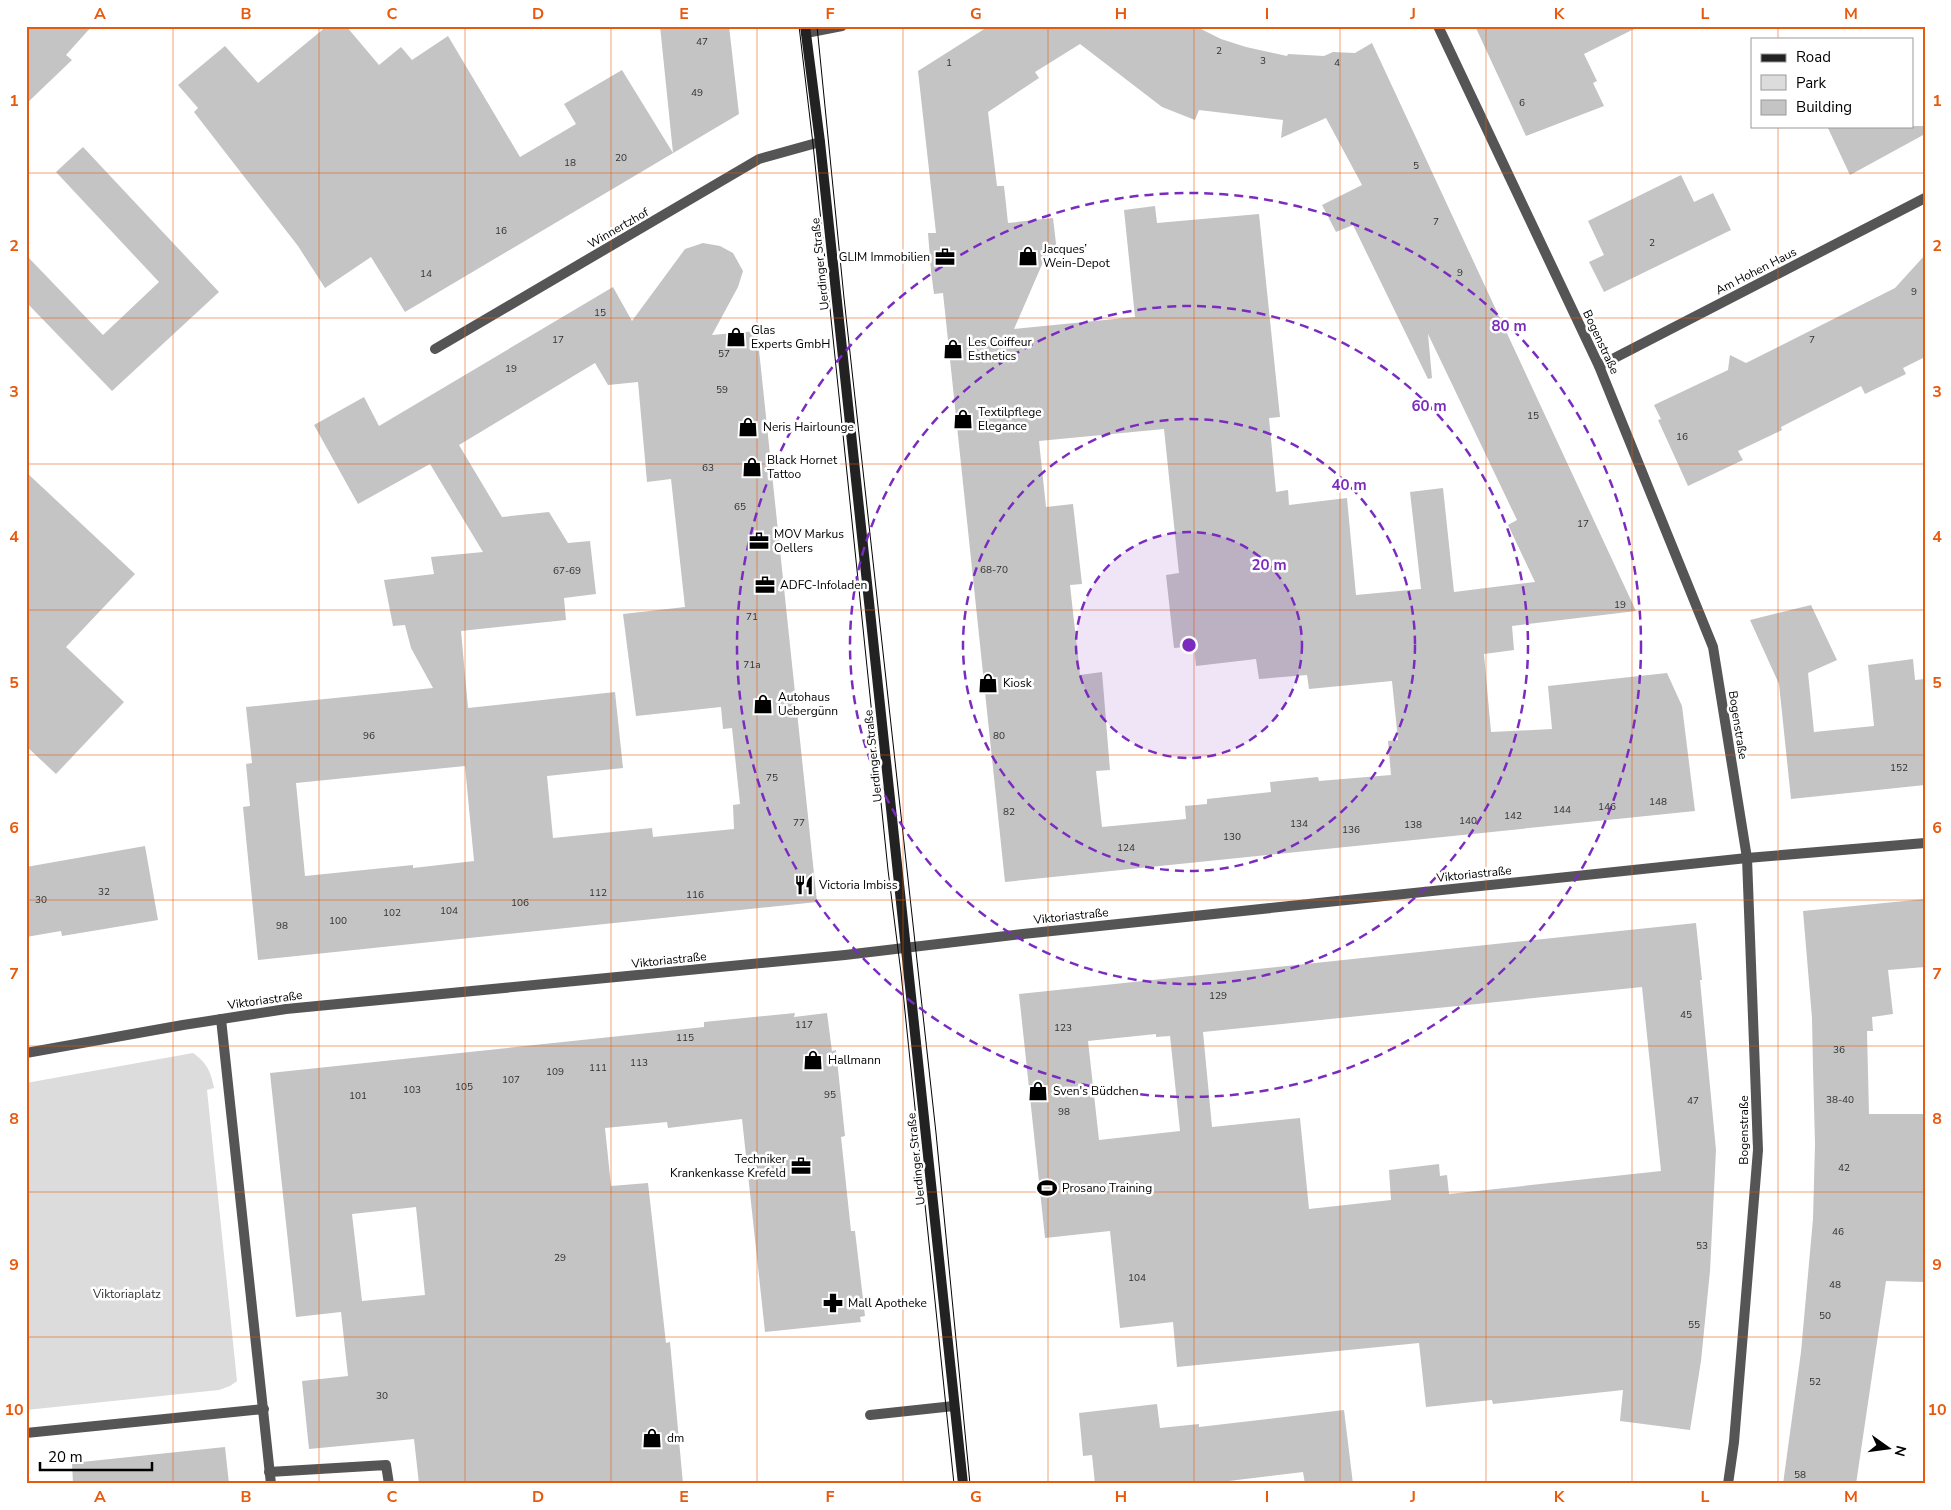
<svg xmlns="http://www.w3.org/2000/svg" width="1951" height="1510" viewBox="0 0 1951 1510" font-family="'Nunito Sans',sans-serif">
	<rect width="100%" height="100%" fill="#fff"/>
	<path fill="#dcdcdc" d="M193 1053C207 1063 211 1072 214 1088L207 1090 237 1381 230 1386 219 1390 26 1410V1083Z"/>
	<g fill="#c4c4c4" fill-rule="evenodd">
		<path d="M26 26H92L66 55 72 60 26 104Z"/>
		<path d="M327 26H346L379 65 401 47 412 60 448 36 520 157 576 124 564 104 622 70 673 153 660 26H729L739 114 405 312 371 257 325 288 298 246 194 112 198 108 178 85 225 46 258 83Z"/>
		<path d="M989 26H1195L1221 39 1246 47 1287 56 1288 54 1324 56 1333 52 1355 53 1372 43 1636 611 1512 626 1514 650 1484 654 1491 732 1552 729 1548 686 1667 673 1682 706 1695 811 1005 882 943 293 934 294 931 271 928 233H936L918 71ZM1080 44 1162 107 1195 120 1199 110 1283 120 1281 138 1326 118 1362 185 1322 205 1336 232 1353 225 1428 379 1432 378 1428 334 1517 520 1508 525 1535 582 1454 592 1443 488 1410 492 1421 589 1356 595 1347 498 1289 505 1288 490 1276 492 1269 418 1280 417 1259 214 1157 223 1155 206 1124 210 1135 317 1014 329 1047 253 1057 252 1053 218 1008 223 1004 186H997L988 112 1039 78 1035 72ZM1164 429 1179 573 1166 575 1174 648 1194 646 1196 666 1256 659 1259 679 1307 675 1309 689 1392 681 1398 740 1388 741 1391 775 1319 781 1318 777 1270 782 1271 792 1207 799V804L1185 806 1186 819 1102 827 1096 771 1110 770 1102 672 1080 675 1070 585 1082 584 1073 504 1046 507 1039 441Z"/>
		<path d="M1475 26H1640L1584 54 1597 81 1593 83 1604 106 1526 136Z"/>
		<path d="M1827 126H1925V134L1850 175Z"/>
		<path d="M83 147 219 292 112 391 26 302V255L103 335 159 282 56 172Z"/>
		<path d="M1681 175 1694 202 1713 193 1731 230 1604 292 1589 262 1604 255 1588 221Z"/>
		<path d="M703 243 720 246 733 253 743 271 738 287 712 335 757 331 817 902 258 960 243 807 250 806 246 764 252 763 246 707 433 688 411 648 405 625 393 626 384 580 434 574 431 557 483 552 430 464 358 504 314 425 364 397 379 426 613 287 632 321 685 249ZM595 363 608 385 638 382 647 482 671 479 685 607 623 614 636 716 721 707 723 729 732 728 740 804 733 805 734 829 653 837 652 828 553 838 547 776 623 768 615 692 468 708 461 631 566 620 564 598 596 594 590 541 568 543 549 512 502 517 459 445ZM465 766 474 861 413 868V865L305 876 296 783Z"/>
		<path d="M1925 255V357L1903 368 1906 374 1865 394 1861 386 1781 427 1782 430 1738 451 1743 460 1688 486 1658 420 1661 419 1654 405 1728 370 1730 355 1746 363 1895 288Z"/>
		<path d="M26 472 135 574 66 647 124 702 56 774 26 746Z"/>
		<path d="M1811 605 1837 660 1808 673 1814 732 1874 726 1868 665 1913 659 1915 680 1925 679V785L1791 799 1779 684 1750 620Z"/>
		<path d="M145 846 158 920 62 936 61 931 26 937V867Z"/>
		<path d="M1925 899V967L1888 970 1893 1014 1872 1017 1873 1031H1867L1869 1114H1925V1282L1886 1281 1856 1484H1783L1801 1352 1813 1219 1815 1144 1813 1068 1812 1018 1803 911Z"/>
		<path d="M1696 923 1702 980H1700L1716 1150 1710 1271 1701 1361 1690 1430 1620 1421 1623 1390 1493 1404 1492 1400 1426 1407 1419 1343 1177 1367 1173 1322 1120 1328 1110 1231 1045 1238 1019 994ZM1642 987 1661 1171 1449 1194 1447 1175 1440 1176 1439 1164 1389 1170 1391 1200 1309 1209 1300 1118 1212 1127 1203 1032ZM1156 1034V1037L1170 1036 1180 1131 1099 1140 1088 1041Z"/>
		<path d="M795 1013 794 1017 827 1013 832 1051 836 1050 845 1136 841 1137 851 1231H855L865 1316 860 1317 861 1322 765 1332 742 1119 668 1128 667 1122 605 1128 611 1186 648 1183 666 1343 670 1342 683 1484H419L414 1439 309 1449 302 1381 348 1376 341 1312 296 1317 270 1073 658 1032 704 1027V1022ZM416 1207 425 1295 362 1301 352 1214Z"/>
		<path d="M1157 1404 1160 1428 1199 1424V1427L1344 1410 1353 1484H1305L1303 1472 1204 1484H1095L1092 1455 1083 1456 1079 1413Z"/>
		<path d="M225 1447 229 1484H73L72 1463Z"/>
	</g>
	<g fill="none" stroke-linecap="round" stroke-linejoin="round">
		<g stroke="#555" stroke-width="10">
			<path d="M870 1415 954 1406"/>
			<path d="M269 1472 386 1465 389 1484"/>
		</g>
		<g stroke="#555" stroke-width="10">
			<path d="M1438 26 1599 366 1713 647 1747 858 1758 1150 1734 1442 1728 1484"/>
			<path d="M806 33 842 26"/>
			<path d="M435 349 759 159 820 142"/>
			<path d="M1599 366 1925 198"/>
			<path d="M221 1019 271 1484"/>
			<path d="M26 1053 183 1025 286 1009 845 955 1023 934 1747 858 1925 843"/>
			<path d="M26 1433 264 1409"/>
		</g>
		<path stroke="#222" stroke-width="10" d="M805 26 820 142 963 1484"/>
		<g stroke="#000" stroke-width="1">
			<path d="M799 26 813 144 888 870 901 973 954 1484"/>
			<path d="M817 26 844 298 936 1133 970 1484"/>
		</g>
	</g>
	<path fill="none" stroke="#e8590c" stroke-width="1" stroke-opacity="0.55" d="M173 26V1484M319 26V1484M465 26V1484M611 26V1484M757 26V1484M903 26V1484M1048 26V1484M1194 26V1484M1340 26V1484M1486 26V1484M1632 26V1484M1778 26V39M1778 126V1484M26 173H1925M26 318H1925M26 464H1925M26 610H1925M26 755H1925M26 900H1925M26 1046H1925M26 1192H1925M26 1337H1925"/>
	<circle cx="1189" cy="645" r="113" fill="#7b2cbf" fill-opacity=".12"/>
	<g fill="none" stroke="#7b2cbf" stroke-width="2.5" stroke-dasharray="9 6">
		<circle cx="1189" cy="645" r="113"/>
		<circle cx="1189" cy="645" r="226"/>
		<circle cx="1189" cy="645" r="339"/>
		<circle cx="1189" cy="645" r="452"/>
	</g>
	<defs>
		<symbol id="shop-bare" viewBox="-9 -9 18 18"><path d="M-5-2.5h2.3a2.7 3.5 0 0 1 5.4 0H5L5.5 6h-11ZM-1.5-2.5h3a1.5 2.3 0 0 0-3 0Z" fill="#000" stroke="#fff" stroke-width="2.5" paint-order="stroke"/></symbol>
		<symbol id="office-bare" viewBox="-9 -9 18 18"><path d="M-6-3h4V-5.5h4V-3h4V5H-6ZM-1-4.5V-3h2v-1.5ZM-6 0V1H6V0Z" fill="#000" stroke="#fff" stroke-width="2.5" paint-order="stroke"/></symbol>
		<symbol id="restaurant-bare" viewBox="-9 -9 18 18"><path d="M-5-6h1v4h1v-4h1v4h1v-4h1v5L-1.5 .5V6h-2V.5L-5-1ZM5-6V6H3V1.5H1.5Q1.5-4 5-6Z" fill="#000" stroke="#fff" stroke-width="2.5" paint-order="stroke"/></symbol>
		<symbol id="stadium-bare" viewBox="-9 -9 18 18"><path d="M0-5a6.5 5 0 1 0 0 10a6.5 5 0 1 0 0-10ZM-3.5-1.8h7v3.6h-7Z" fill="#000" stroke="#fff" stroke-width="2.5" paint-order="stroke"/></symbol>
		<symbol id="pharmacy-bare" viewBox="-9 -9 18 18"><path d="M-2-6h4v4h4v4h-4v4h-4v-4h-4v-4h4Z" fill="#000" stroke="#fff" stroke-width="2.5" paint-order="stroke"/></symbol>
	</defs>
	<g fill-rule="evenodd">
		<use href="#shop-bare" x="1014" y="242" width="28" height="28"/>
		<use href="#office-bare" x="931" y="243" width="28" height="28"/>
		<use href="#shop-bare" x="722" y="323" width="28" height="28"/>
		<use href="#shop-bare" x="939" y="335" width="28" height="28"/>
		<use href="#shop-bare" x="949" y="405" width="28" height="28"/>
		<use href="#shop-bare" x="734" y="413" width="28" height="28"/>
		<use href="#shop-bare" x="738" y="453" width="28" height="28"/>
		<use href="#office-bare" x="745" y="527" width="28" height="28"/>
		<use href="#office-bare" x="751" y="571" width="28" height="28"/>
		<use href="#shop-bare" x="974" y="669" width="28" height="28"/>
		<use href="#shop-bare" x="749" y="690" width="28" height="28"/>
		<use href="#restaurant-bare" x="790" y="871" width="28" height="28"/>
		<use href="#shop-bare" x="799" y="1046" width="28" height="28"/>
		<use href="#shop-bare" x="1024" y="1077" width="28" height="28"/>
		<use href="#office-bare" x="787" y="1152" width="28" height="28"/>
		<use href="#stadium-bare" x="1033" y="1174" width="28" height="28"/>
		<use href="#pharmacy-bare" x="819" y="1289" width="28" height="28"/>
		<use href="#shop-bare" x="638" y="1424" width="28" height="28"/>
	</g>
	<g text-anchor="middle" stroke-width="5" stroke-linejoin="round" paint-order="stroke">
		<g font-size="10" fill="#313131">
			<text x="702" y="45">47</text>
			<text x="1219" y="54">2</text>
			<text x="1263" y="64">3</text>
			<text x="949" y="66">1</text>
			<text x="1337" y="66">4</text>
			<text x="697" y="96">49</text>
			<text x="1522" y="106">6</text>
			<text x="621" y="161">20</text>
			<text x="570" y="166">18</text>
			<text x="1416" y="169">5</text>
			<text x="1436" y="225">7</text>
			<text x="501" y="234">16</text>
			<text x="1652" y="246">2</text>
			<text x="1460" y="276">9</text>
			<text x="426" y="277">14</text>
			<text x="1914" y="295">9</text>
			<text x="600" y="316">15</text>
			<text x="558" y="343">17</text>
			<text x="1812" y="343">7</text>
			<text x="724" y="357">57</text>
			<text x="511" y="372">19</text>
			<text x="722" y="393">59</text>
			<text x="1533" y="419">15</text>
			<text x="1682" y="440">16</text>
			<text x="708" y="471">63</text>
			<text x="740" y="510">65</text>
			<text x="1583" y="527">17</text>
			<text x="994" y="573">68-70</text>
			<text x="567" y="574">67-69</text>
			<text x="1620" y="608">19</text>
			<text x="752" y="620">71</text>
			<text x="752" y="668">71a</text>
			<text x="369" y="739">96</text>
			<text x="999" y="739">80</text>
			<text x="1899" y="771">152</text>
			<text x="772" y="781">75</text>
			<text x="1658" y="805">148</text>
			<text x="1607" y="810">146</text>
			<text x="1562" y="813">144</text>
			<text x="1009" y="815">82</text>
			<text x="1513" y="819">142</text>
			<text x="1468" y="824">140</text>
			<text x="799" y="826">77</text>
			<text x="1299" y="827">134</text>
			<text x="1413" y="828">138</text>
			<text x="1351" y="833">136</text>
			<text x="1232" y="840">130</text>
			<text x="1126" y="851">124</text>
			<text x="104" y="895">32</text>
			<text x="598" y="896">112</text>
			<text x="695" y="898">116</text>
			<text x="41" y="903">30</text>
			<text x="520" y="906">106</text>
			<text x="449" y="914">104</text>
			<text x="392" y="916">102</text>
			<text x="338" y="924">100</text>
			<text x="282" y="929">98</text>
			<text x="1218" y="999">129</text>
			<text x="1686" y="1018">45</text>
			<text x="804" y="1028">117</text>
			<text x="1063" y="1031">123</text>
			<text x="685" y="1041">115</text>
			<text x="1839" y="1053">36</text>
			<text x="639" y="1066">113</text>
			<text x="598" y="1071">111</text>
			<text x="555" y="1075">109</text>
			<text x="511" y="1083">107</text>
			<text x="464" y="1090">105</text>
			<text x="412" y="1093">103</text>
			<text x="830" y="1098">95</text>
			<text x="358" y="1099">101</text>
			<text x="1840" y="1103">38-40</text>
			<text x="1693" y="1104">47</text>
			<text x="1064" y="1115">98</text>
			<text x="1844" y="1171">42</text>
			<text x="1838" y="1235">46</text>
			<text x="1702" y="1249">53</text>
			<text x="560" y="1261">29</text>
			<text x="1137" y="1281">104</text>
			<text x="1835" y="1288">48</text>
			<text x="1825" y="1319">50</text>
			<text x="1694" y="1328">55</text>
			<text x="1815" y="1385">52</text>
			<text x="382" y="1399">30</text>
			<text x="1800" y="1478">58</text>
		</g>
		<g font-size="12" fill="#000" stroke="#fff">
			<text transform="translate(618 228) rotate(-30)" y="4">Winnertzhof</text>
			<text transform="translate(820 264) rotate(-96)" y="4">Uerdinger Straße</text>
			<text transform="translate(1756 271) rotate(-27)" y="4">Am Hohen Haus</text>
			<text transform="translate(1601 342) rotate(65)" y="4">Bogenstraße</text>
			<text transform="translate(1738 725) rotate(81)" y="4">Bogenstraße</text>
			<text transform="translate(873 756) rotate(-96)" y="4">Uerdinger Straße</text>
			<text transform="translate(1474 874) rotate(-6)" y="4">Viktoriastraße</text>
			<text transform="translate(1071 916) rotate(-6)" y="4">Viktoriastraße</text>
			<text transform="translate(669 960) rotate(-6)" y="4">Viktoriastraße</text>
			<text transform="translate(265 1000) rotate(-8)" y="4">Viktoriastraße</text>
			<text transform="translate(1744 1130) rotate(-90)" y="4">Bogenstraße</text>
			<text transform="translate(916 1159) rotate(-96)" y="4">Uerdinger Straße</text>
		</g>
		<g font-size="12" fill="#000" stroke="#fff" text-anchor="start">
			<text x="1043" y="253">Jacques’<tspan x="1043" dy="14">Wein-Depot</tspan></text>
			<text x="930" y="261" text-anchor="end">GLIM Immobilien</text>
			<text x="751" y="334">Glas<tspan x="751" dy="14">Experts GmbH</tspan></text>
			<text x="968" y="346">Les Coiffeur<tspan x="968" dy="14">Esthetics</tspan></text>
			<text x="978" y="416">Textilpflege<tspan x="978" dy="14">Elegance</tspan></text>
			<text x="763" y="431">Neris Hairlounge</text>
			<text x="767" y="464">Black Hornet<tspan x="767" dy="14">Tattoo</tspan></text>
			<text x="774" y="538">MOV Markus<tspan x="774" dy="14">Oellers</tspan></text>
			<text x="780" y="589">ADFC-Infoladen</text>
			<text x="1003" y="687">Kiosk</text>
			<text x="778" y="701">Autohaus<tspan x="778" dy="14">Uebergünn</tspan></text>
			<text x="819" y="889">Victoria Imbiss</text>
			<text x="828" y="1064">Hallmann</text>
			<text x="1053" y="1095">Sven's Büdchen</text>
			<text x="786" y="1163" text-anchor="end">Techniker<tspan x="786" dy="14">Krankenkasse Krefeld</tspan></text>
			<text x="1062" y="1192">Prosano Training</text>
			<text x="848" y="1307">Mall Apotheke</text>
			<text x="667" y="1442">dm</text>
		</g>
		<g font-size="12" fill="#333" stroke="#fff">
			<text x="127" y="1298">Viktoriaplatz</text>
		</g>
	</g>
	<circle cx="1189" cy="645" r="8" fill="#7b2cbf" stroke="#fff" stroke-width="2.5"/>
	<g font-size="15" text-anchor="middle" font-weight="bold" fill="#7b2cbf" stroke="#fff" stroke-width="5" stroke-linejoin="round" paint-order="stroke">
		<text x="1509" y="331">80 m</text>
		<text x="1429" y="411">60 m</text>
		<text x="1349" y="490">40 m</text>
		<text x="1269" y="570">20 m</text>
	</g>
	<rect width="1951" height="1510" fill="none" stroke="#ffffff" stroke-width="55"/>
	<rect x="1751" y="38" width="162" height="90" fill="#ffffff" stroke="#999999"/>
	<rect x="1761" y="54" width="25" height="8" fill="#222222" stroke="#999999"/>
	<text x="1796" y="62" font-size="15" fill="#000000">Road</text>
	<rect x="1761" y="75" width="25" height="15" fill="#dcdcdc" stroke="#999999"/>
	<text x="1796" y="88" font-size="15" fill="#000000">Park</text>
	<rect x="1761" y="100" width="25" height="15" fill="#c4c4c4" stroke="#999999"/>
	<text x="1796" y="112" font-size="15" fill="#000000">Building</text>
	<g transform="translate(1888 1448) rotate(104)" stroke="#ffffff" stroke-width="4" paint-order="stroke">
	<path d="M0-4L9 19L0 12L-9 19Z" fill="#000000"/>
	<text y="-8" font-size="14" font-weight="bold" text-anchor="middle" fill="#000000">N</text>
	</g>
	<path d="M40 1462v8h112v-8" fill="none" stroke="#000000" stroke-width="2.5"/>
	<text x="48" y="1462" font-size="15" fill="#000000" stroke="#ffffff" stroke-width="4" paint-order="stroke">20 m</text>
	<rect x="28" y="28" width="1896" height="1454" fill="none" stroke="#e8590c" stroke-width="2"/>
	<g font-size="16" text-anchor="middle" font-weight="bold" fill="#e8590c">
		<text x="100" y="19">A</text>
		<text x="246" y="19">B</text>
		<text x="392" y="19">C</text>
		<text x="538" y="19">D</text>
		<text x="684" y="19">E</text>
		<text x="830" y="19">F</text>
		<text x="976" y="19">G</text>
		<text x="1121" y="19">H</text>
		<text x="1267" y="19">I</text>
		<text x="1413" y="19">J</text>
		<text x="1559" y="19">K</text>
		<text x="1705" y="19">L</text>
		<text x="1851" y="19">M</text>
		<text x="14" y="106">1</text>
		<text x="1937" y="106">1</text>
		<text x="14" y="251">2</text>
		<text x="1937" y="251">2</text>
		<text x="14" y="397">3</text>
		<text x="1937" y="397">3</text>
		<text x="14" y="542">4</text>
		<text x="1937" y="542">4</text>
		<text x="14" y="688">5</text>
		<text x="1937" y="688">5</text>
		<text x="14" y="833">6</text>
		<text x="1937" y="833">6</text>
		<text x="14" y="979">7</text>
		<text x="1937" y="979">7</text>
		<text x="14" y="1124">8</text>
		<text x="1937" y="1124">8</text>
		<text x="14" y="1270">9</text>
		<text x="1937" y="1270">9</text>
		<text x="14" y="1415">10</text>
		<text x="1937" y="1415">10</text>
		<text x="100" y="1502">A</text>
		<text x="246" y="1502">B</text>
		<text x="392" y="1502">C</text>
		<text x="538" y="1502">D</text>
		<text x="684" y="1502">E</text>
		<text x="830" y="1502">F</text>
		<text x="976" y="1502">G</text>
		<text x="1121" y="1502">H</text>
		<text x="1267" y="1502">I</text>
		<text x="1413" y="1502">J</text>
		<text x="1559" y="1502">K</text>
		<text x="1705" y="1502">L</text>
		<text x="1851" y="1502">M</text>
	</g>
</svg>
